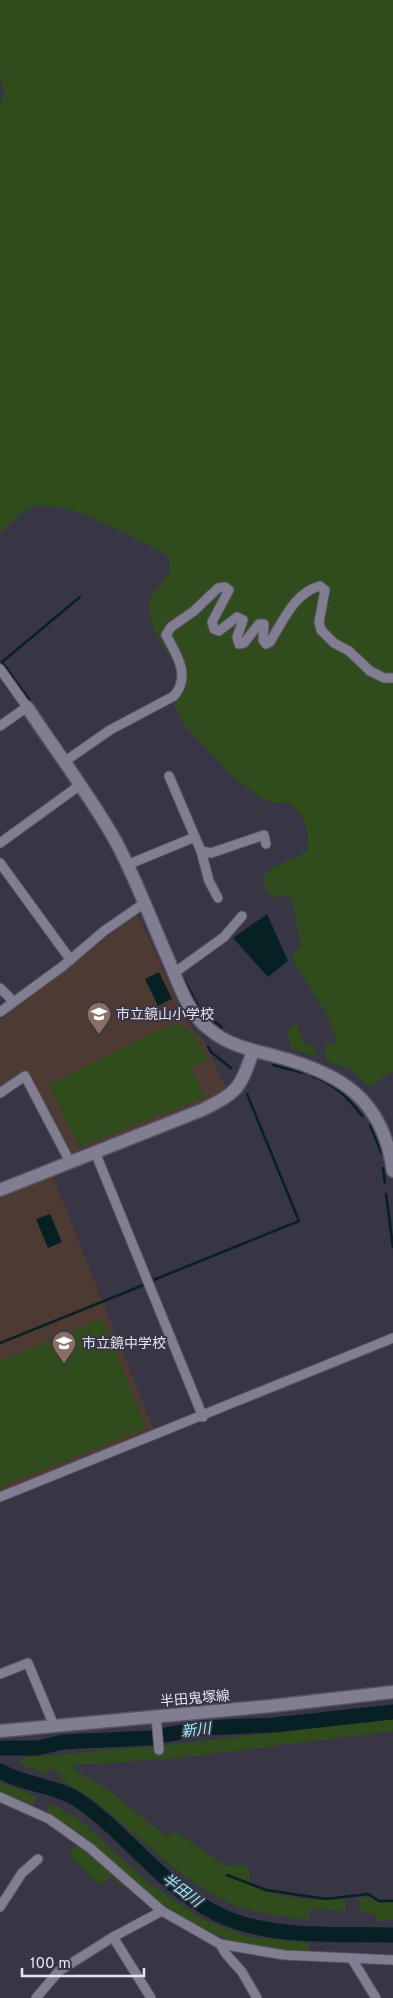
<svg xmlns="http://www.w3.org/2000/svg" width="393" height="1998" viewBox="0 0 393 1998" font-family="Overpass,'Noto Sans JP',sans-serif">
	<rect width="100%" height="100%" fill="#383545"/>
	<g fill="#4d3a33">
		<path d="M137 913 182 1012 193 1031 203 1039 227 1090 199 1105 69 1154 26 1071 0 1089V1020Z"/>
		<path d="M53 1177 154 1430 0 1492V1198Z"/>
	</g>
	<g fill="#304c1d">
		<path d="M0 0H393V1071L369 1087 351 1069 327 1061 324 1046 337 1042 327 1014 293 961 294 952 301 945 291 897 284 895 273 898C244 866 291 865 308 850 310 831 304 813 288 803L270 802 263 799 233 777 185 726 174 705 186 681C174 661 140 621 151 597 155 588 164 580 170 572L169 557 162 552C131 538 63 495 30 508 19 513 11 526 0 532V105L4 94 0 73Z"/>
		<path d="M296 1023 305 1045H314L317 1056 291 1049 287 1031Z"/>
		<path d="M182 1024 196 1037 207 1060 191 1068 205 1097 79 1147 49 1085 158 1030Z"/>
		<path d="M102 1319 146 1428 0 1487V1361Z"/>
		<path d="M393 1719V1731L169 1759 75 1765 74 1769 107 1789 166 1836 176 1832 226 1866 248 1865 251 1886C279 1898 315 1902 345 1899L346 1911 309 1909V1920C282 1916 252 1914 227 1902 164 1872 122 1812 61 1780V1775L50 1768 45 1774 20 1764V1758L168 1745Z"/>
		<path d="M0 1783 36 1796 32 1806 0 1792Z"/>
		<path d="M50 1803 78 1818 144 1879 200 1918 248 1937 309 1943 310 1953C236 1951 191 1929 135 1882L132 1886H122L111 1877 99 1885 69 1855 79 1844 46 1815Z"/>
		<path d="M369 1897 380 1903 393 1902V1920L376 1921V1915L360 1912 359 1898Z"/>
	</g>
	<g fill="#062023">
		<path d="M267 914 288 961 268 977 233 938Z"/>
		<path d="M159 972 172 999 158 1006 145 979Z"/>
		<path d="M50 1214 62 1242 48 1248 36 1219Z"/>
	</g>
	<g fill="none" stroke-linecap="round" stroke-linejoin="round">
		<g stroke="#062023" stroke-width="2.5">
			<path d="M33 705 2 662 80 597"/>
			<path d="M47 725 66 753"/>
			<path d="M73 763 98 801"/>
			<path d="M104 810 120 837"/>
			<path d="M181 974 202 1013 222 1027"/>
			<path d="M208 1047 211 1052 231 1068"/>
			<path d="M273 1065 304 1073"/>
			<path d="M312 1076C334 1083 349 1098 362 1116"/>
			<path d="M370 1125 382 1154"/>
			<path d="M383 1168 385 1183"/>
			<path d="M386 1194 393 1247"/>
			<path d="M151 1281 299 1221 247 1094"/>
			<path d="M0 1343 146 1284"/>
			<path d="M227 1875 266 1890 326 1899 368 1894 379 1901H393"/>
		</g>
		<g stroke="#062023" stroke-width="15">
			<path d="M0 1748H37L63 1742 150 1738 202 1728 274 1725 393 1712"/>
			<path d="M0 1771C25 1786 57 1785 81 1802 110 1822 132 1848 158 1871 179 1891 206 1911 234 1921 283 1938 341 1934 393 1935"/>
		</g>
		<defs>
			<g id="street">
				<path d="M0 669 27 707 0 726"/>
				<path d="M64 762 110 730 174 696C191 676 177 655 166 635L171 627 194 611 218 588 225 587 229 590 212 622 214 629 219 631 237 617 243 620 237 637 239 644 244 643 259 624H264L263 640 266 644 270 642C283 621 295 592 320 586L325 590 319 622 321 630 334 643 349 651 370 671 384 678H393"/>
				<path d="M169 776 195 837"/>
				<path d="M0 843 80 785"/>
				<path d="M201 851 209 881 218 898"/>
				<path d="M0 863 70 959"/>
				<path d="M127 865 195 837 201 851 211 853 264 835 266 844"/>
				<path d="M174 973 224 937 242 916"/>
				<path d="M0 988 13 1001"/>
				<path d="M0 1012 63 966 104 931 143 904"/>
				<path d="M0 1093 25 1076 70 1162"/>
				<path d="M95 1152 203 1417"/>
				<path d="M0 1497 393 1338"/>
				<path d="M0 1674 28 1663 54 1726"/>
				<path d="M156 1716 159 1750"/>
				<path d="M0 1797 49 1819 90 1848 162 1911 220 1944 284 1955 393 1960"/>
				<path d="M0 1907 22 1873 38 1859"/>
				<path d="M113 1937 151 1998"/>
				<path d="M220 1944 226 1954 242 1972 257 1998"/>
				<path d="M352 1959 376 1998"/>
				<path d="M36 1998 59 1971 113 1937 162 1911"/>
			</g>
			<g id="secondary">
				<path d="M27 707C56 751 89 794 115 840 136 878 151 921 169 961 179 985 188 1013 209 1029 227 1045 252 1050 275 1056 340 1073 383 1098 393 1171"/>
				<path d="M0 1190 202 1110C238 1092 240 1089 253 1051"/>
				<path d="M0 1731 271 1706 393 1692"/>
			</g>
		</defs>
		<use href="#street" stroke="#575462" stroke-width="11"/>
		<use href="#secondary" stroke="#575462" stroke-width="15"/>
		<use href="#street" stroke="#817e91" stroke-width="9"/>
		<use href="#secondary" stroke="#817e91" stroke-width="12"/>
	</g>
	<defs>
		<symbol id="school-pin" viewBox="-11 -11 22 30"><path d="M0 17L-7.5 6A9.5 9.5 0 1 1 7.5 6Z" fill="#8d6e63" stroke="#383545"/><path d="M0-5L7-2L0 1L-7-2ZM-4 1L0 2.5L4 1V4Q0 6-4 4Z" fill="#fff"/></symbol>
	</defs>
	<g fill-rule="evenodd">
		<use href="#school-pin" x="85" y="1000" width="28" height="38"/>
		<use href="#school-pin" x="50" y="1329" width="28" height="38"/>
	</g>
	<g text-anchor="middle" stroke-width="4" stroke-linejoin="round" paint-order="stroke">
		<g font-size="14" fill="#e7e5ef" stroke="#383545" text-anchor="start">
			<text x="116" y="1019">市立鏡山小学校</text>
			<text x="82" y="1348">市立鏡中学校</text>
		</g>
		<g font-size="14" fill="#e7e5ef" stroke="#383545">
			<text transform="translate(195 1698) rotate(-5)" y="5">半田鬼塚線</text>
		</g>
		<g font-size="15" font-style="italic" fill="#96f0fa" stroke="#383545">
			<text transform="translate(196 1730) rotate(-7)" y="5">新川</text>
			<text transform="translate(182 1890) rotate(37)" y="5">半田川</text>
		</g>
	</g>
	<path d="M22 1968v8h122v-8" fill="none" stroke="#e7e5ef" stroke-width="2.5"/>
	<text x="30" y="1968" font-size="15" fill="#e7e5ef" stroke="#383545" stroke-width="4" paint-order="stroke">100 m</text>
</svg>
